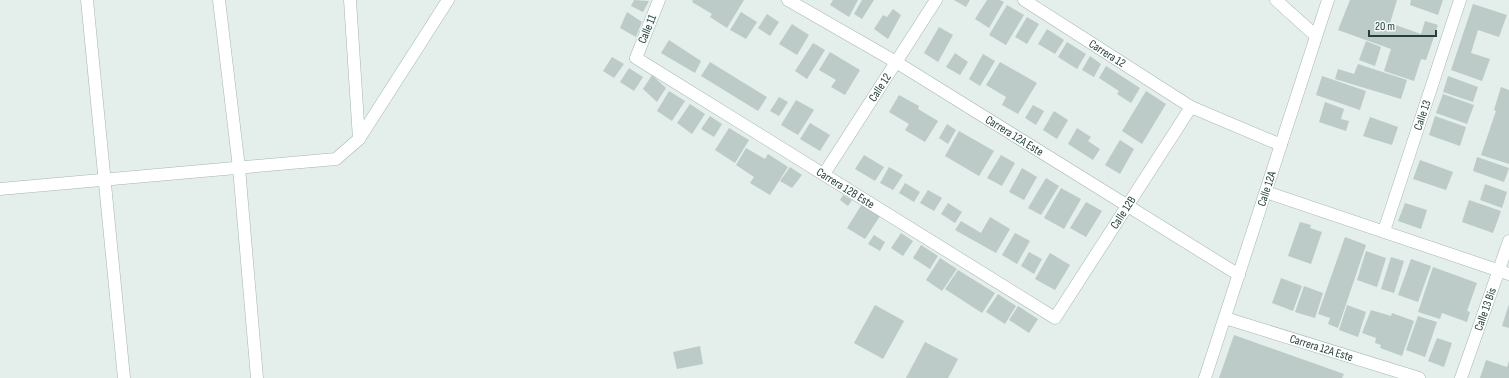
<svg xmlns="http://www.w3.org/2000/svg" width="1509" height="378" viewBox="0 0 1509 378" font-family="'Sofia Sans Condensed',sans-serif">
	<rect width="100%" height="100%" fill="#e4eeeb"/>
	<g fill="#bccbc7">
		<path d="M634 0 649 1 643 12 631 6Z"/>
		<path d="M693 0H744L727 28 710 17 712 14 692 2Z"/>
		<path d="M833 0H858L849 17 830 5Z"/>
		<path d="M862 0H874L862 19 854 14Z"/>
		<path d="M954 0H970L966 7Z"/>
		<path d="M987 0H1000L1004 2 989 28 975 19Z"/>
		<path d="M1350 0H1397L1390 23 1421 34 1425 21 1438 25 1426 60 1421 59 1414 81 1384 71 1391 49 1338 30Z"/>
		<path d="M1411 0H1443L1438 15 1410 5Z"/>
		<path d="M1473 4 1507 15 1499 37 1478 30 1471 53 1490 59 1482 81 1451 70Z"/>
		<path d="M1007 5 1024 15 1006 45 989 35Z"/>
		<path d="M893 9 901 15 888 39 874 29 883 15 887 17Z"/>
		<path d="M627 12 642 22 636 37 620 28Z"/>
		<path d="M741 12 757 22 746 39 730 30Z"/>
		<path d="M767 14 779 22 770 36 758 28Z"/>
		<path d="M1027 17 1039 24 1027 44 1015 37Z"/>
		<path d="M792 24 809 35 797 55 779 44Z"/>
		<path d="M939 27 953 35 938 62 924 53Z"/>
		<path d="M1047 29 1064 40 1055 54 1038 44Z"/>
		<path d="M669 40 701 61 695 73 661 53Z"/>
		<path d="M1366 41 1381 47 1375 66 1359 60Z"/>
		<path d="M1067 42 1086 54 1077 69 1058 57Z"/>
		<path d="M813 43 825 50 807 79 795 71Z"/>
		<path d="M830 52 860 70 845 95 831 87 836 80 819 70Z"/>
		<path d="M955 53 968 62 960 75 946 67Z"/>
		<path d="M983 54 995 61 980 86 969 79Z"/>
		<path d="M1090 56 1101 64 1094 77 1082 70Z"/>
		<path d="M612 57 624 64 614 78 603 71Z"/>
		<path d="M710 62 767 97 758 111 701 76Z"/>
		<path d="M1000 62 1037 83 1018 114 1002 105 1006 97 986 85Z"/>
		<path d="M1358 64 1407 80 1401 99 1335 79 1338 69 1354 74Z"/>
		<path d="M1106 66 1140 88 1131 103 1117 94 1119 91 1099 78Z"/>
		<path d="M629 68 643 77 634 91 620 82Z"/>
		<path d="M652 75 666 88 657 102 643 89Z"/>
		<path d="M1322 76 1366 91 1360 110 1316 95Z"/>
		<path d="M1448 76 1478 87 1473 102 1443 92Z"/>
		<path d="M1501 87 1509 90V164L1481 155 1496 111 1494 110Z"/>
		<path d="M669 91 685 101 672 121 657 111Z"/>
		<path d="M1146 91 1166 104 1142 144 1122 131Z"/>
		<path d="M1443 94 1474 105 1467 124 1436 113Z"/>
		<path d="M899 95 919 106 918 109 938 121 925 142 905 130 909 124 889 112Z"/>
		<path d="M779 97 788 102 779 116 770 111Z"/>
		<path d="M796 100 814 110 798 135 781 125Z"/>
		<path d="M1325 102 1344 109 1341 119 1349 121 1346 131 1319 122Z"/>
		<path d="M690 104 705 114 692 134 677 123Z"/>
		<path d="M1033 105 1044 111 1036 125 1025 118Z"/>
		<path d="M1054 111 1068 120 1057 139 1043 130Z"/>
		<path d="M710 116 722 124 714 137 701 129Z"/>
		<path d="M1435 116 1466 127 1460 146 1429 135Z"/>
		<path d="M1370 117 1398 127 1392 145 1363 136Z"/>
		<path d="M810 123 830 135 820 151 800 139Z"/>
		<path d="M947 124 956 130 948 144 939 138Z"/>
		<path d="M729 128 749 140 735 163 715 150Z"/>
		<path d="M1077 128 1091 137 1088 141 1100 149 1093 160 1068 144Z"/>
		<path d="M959 131 994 151 979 176 945 156Z"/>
		<path d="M1120 140 1134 149 1120 174 1105 165Z"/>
		<path d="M746 148 765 159 768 154 788 167 770 195 750 183 754 177 736 165Z"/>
		<path d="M864 155 884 167 875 181 855 169Z"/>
		<path d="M1001 155 1015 163 1002 186 987 178Z"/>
		<path d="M1477 157 1509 168 1504 182 1473 171Z"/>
		<path d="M1420 160 1453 172 1446 190 1413 179Z"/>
		<path d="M790 167 802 175 792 188 780 181Z"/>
		<path d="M889 167 903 175 893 190 880 183Z"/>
		<path d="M1022 168 1037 177 1024 200 1009 192Z"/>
		<path d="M1046 178 1059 186 1041 215 1028 208Z"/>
		<path d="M905 183 920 192 914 202 899 193Z"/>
		<path d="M1485 184 1507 192 1502 208 1480 200Z"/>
		<path d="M1061 188 1081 199 1064 229 1044 218Z"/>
		<path d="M928 190 942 198 934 211 920 203Z"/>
		<path d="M843 195 852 200 848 206 840 200Z"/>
		<path d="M1469 200 1501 211 1493 233 1462 222Z"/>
		<path d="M1086 202 1102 211 1086 237 1070 228Z"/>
		<path d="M948 203 962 212 955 223 941 214Z"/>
		<path d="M1405 203 1427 210 1421 229 1398 221Z"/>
		<path d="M862 204 880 216 865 239 847 228Z"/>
		<path d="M990 217 1010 229 996 253 955 230 961 221 981 233Z"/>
		<path d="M1300 222 1311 225 1310 228 1322 232 1311 264 1288 256Z"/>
		<path d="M901 233 913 241 903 256 891 248Z"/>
		<path d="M1015 233 1030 241 1017 264 1002 255Z"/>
		<path d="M874 235 885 242 880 251 868 244Z"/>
		<path d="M1345 237 1366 245 1338 328 1328 324 1330 318 1318 314Z"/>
		<path d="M921 245 938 256 930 269 913 258Z"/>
		<path d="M1366 251 1386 258 1377 287 1357 280Z"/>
		<path d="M1029 252 1042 259 1034 274 1021 266Z"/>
		<path d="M1050 253 1070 265 1055 290 1035 279Z"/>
		<path d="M1391 257 1404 261 1394 293 1381 289Z"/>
		<path d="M940 258 957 269 942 291 926 280Z"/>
		<path d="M1411 259 1431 266 1418 302 1398 295Z"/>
		<path d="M1433 267 1477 283 1467 311 1470 312 1467 322 1442 313 1440 319 1418 312Z"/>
		<path d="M958 270 995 293 982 313 945 289Z"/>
		<path d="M1281 278 1302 286 1293 311 1272 303Z"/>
		<path d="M1304 286 1323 293 1315 318 1295 312Z"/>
		<path d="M998 294 1016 306 1005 324 986 312Z"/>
		<path d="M1509 304V328L1502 326Z"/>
		<path d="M875 305 904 321 883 359 854 343Z"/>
		<path d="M1347 305 1366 312 1358 337 1339 330Z"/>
		<path d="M1018 306 1038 319 1029 333 1009 320Z"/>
		<path d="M1371 310 1391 316 1392 313 1414 321 1402 356 1380 348 1381 345 1375 343 1376 338 1362 333Z"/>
		<path d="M1418 316 1437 322 1425 357 1406 350Z"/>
		<path d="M1234 335 1344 374 1342 378H1219Z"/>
		<path d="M1437 338 1452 343 1444 367 1428 361Z"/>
		<path d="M925 342 958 359 948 378H906Z"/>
		<path d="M700 346 703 364 677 369 673 352Z"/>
		<path d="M1486 360 1507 367 1509 361V378H1480Z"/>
	</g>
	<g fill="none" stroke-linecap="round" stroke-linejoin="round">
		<defs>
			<g id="minor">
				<path d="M87 0 124 378"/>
				<path d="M219 0 239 168 257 378"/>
				<path d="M350 0 359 139"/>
				<path id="s1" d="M659 0 636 58 1055 318 1191 107"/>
				<path id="s2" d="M788 0 896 62 1239 275"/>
				<path id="s3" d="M1024 0 1191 107 1281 145"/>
				<path d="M1276 0 1316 36"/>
				<path id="s4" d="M824 174 936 0"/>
				<path d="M0 189 336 159 359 139 448 0"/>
				<path d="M1266 192 1509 274"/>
				<path id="s5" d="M1384 231 1460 0"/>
				<path id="s6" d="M1225 318 1419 378"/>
				<path id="s7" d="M1205 378 1328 0"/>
				<path id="s8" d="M1461 378 1509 241"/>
			</g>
		</defs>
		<use href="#minor" stroke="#a6b6b3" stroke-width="13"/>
		<use href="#minor" stroke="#fff" stroke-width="12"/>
	</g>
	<g text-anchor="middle" stroke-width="3.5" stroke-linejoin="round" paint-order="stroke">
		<g font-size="12" fill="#23403c" stroke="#f5faf8">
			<text transform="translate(647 29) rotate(-68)" y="4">Calle 11</text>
			<text dy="4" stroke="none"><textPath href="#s3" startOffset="99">Carrera 12</textPath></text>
			<text dy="4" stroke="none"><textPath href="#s4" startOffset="103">Calle 12</textPath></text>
			<text dy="4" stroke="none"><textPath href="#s5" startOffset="122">Calle 13</textPath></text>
			<text dy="4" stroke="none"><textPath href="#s2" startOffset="264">Carrera 12A Este</textPath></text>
			<text dy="4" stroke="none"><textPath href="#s1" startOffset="309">Carrera 12B Este</textPath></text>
			<text dy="4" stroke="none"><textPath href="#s7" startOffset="199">Calle 12A</textPath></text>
			<text dy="4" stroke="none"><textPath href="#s1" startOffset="681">Calle 12B</textPath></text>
			<text dy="4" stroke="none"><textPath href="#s8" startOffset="73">Calle 13 Bis</textPath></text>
			<text dy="4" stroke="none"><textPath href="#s6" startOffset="101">Carrera 12A Este</textPath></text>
		</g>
	</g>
	<path d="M1369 30v6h67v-6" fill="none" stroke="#23403c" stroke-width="2"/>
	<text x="1375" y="30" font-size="12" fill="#23403c" stroke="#f5faf8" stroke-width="3" paint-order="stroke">20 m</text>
</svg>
